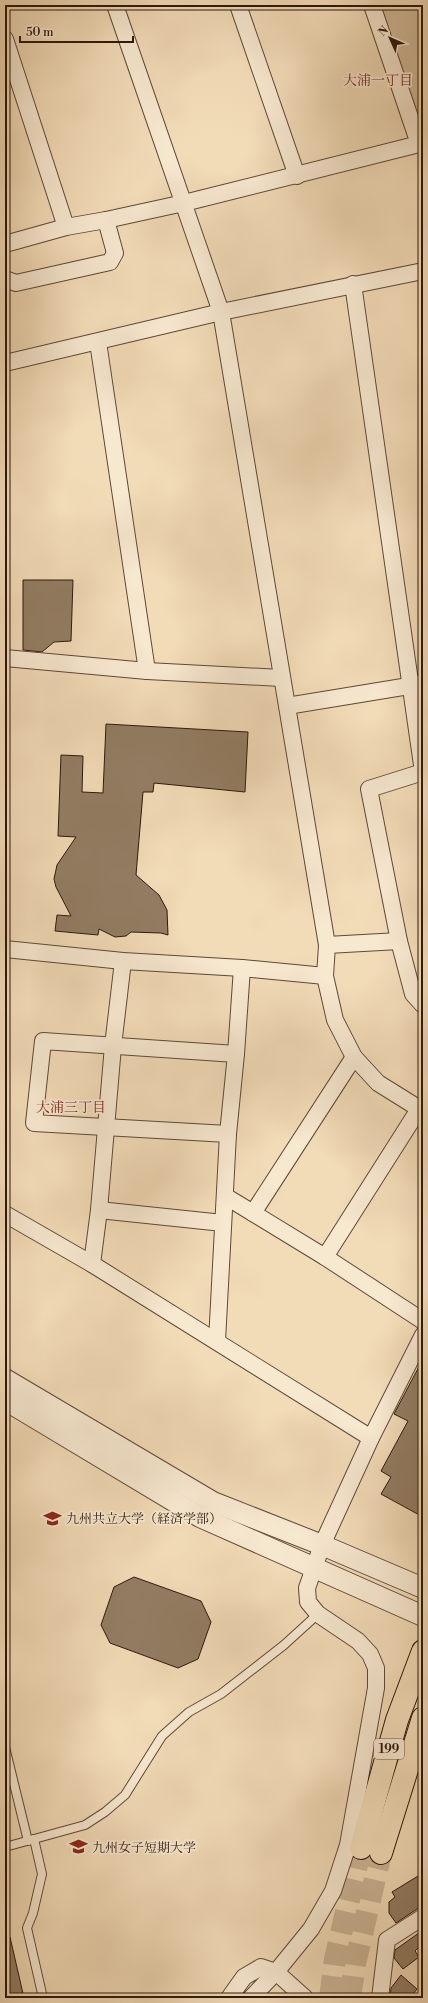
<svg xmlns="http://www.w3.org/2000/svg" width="428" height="2003" viewBox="0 0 428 2003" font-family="'Libre Bodoni','Noto Serif JP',serif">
	<rect width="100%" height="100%" fill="#f2dbb7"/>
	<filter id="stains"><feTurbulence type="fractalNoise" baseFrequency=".005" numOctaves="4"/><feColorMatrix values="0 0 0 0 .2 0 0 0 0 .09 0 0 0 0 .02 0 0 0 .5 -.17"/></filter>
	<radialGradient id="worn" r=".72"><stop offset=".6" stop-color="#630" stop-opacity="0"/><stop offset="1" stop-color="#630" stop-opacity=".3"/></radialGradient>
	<path fill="#d1ba9a" stroke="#7f6952" d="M379 5H423V130Z"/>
	<g fill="#937d64" stroke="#2d180b">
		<path d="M23 580H73L71 641 54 642 42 652 23 650Z"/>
		<path d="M106 724 248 732 245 792 154 783 153 792H143L136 875 159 895 167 910 168 935 161 933 131 932 126 936 115 937 99 929 98 935 55 931 57 915 71 916 56 887 54 879 57 865 76 837 58 836 61 755 83 756 82 792 103 793Z"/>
		<path d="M423 1359V1517L381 1494 391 1477 381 1471 408 1421 394 1414Z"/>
		<path d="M134 1577 201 1601 211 1622 198 1659 178 1668 110 1643 101 1625 114 1587Z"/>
		<path d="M423 1873V1905L396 1923 389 1913V1902L395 1897 392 1892Z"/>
		<path d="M423 1930V1943L415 1951 419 1957 403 1969 394 1958 395 1950Z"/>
		<path d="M10 1937 24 1998H5V1938Z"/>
		<path d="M401 1975 417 1989 410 1998H390L391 1988Z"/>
	</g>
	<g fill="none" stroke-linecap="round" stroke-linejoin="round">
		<g stroke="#cbb495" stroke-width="22" stroke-dasharray="22 11" stroke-linecap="butt">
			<path d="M330 1998 335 1959 361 1848"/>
			<path d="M350 1998 355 1964 381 1853"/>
		</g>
		<defs>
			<g id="service">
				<path d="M5 1747 28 1841"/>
				<path d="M34 1839 42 1874 33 1913 27 1928 43 1998"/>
				<path d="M5 1847 85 1825 105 1812 125 1795 162 1736 189 1712 221 1694 284 1645 318 1614"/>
			</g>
			<g id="minor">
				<path d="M115 5 221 312 327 945 325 976 335 1020 354 1057"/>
				<path d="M238 5 297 176"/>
				<path d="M372 5 419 144"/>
				<path d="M5 39 66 227"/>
				<path d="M5 244 66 227 106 220 184 203 423 143"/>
				<path d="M5 279 16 283 110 262 115 253 106 220"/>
				<path d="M353 284 423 772"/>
				<path d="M98 342 147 671"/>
				<path d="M5 363 221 312 423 271"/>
				<path d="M5 658 147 671 281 678"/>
				<path d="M287 706 421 684"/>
				<path d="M423 772 369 789 399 941 413 994 423 1005"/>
				<path d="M327 945 399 941"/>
				<path d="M5 949 123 961 242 968 325 976"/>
				<path d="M123 961 113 1046 99 1210 92 1264 371 1438"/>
				<path d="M228 1134 34 1123 43 1041 236 1054"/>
				<path d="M225 1196 325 1257 423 1321"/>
				<path d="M99 1210 223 1223"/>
				<path d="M253 1213 354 1057 378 1083 423 1111"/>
				<path d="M5 1214 92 1264"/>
				<path d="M325 1257 419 1109"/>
				<path d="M217 1341 228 1134 236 1054 242 968"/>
				<path d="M229 1998 244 1977 261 1967 276 1972 251 1998"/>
				<path d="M305 1998 276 1972 311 1929 333 1891 348 1845 376 1688V1668L370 1654 358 1641 318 1614 308 1602 307 1588 322 1545 371 1438 423 1335"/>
				<path d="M380 1998 387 1940 423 1917"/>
			</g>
			<g id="tertiary">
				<path d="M5 1379 213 1502 322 1545 423 1588"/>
				<path d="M5 1400 200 1517 423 1616"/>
			</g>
			<g id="trunk">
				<path d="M361 1848 397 1720 423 1651"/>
				<path d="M381 1853 423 1718"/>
			</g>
		</defs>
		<use href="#service" stroke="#5e4936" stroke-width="10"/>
		<use href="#minor" stroke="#5e4936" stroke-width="18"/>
		<use href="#tertiary" stroke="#5e4936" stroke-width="22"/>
		<use href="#trunk" stroke="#2d180b" stroke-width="24"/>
		<use href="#service" stroke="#f7e8d0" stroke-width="8"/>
		<use href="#minor" stroke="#f7e8d0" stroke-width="16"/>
		<use href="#tertiary" stroke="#f7e8d0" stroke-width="20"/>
		<use href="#trunk" stroke="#f2dbb7" stroke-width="22"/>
	</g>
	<defs>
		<symbol id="university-bare" viewBox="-9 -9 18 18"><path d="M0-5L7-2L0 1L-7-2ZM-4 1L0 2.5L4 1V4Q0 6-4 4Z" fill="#8f2418" stroke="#f7e8d0" stroke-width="2.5" paint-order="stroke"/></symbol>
	</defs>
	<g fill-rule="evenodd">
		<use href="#university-bare" x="40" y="1506" width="25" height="25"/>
		<use href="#university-bare" x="66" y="1834" width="25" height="25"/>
	</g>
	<g text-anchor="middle" stroke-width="3.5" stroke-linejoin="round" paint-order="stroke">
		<rect fill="#f7e8d0" stroke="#6a5646" stroke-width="1" x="374" y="1739" width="30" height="20" rx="3"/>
		<g font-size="12" font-weight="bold" fill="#2d180b">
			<text x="389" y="1753">199</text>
		</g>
		<g font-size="13" fill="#2d180b" stroke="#f7e8d0" text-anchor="start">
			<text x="66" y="1523">九州共立大学（経済学部）</text>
			<text x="92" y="1852">九州女子短期大学</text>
		</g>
		<g font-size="14" fill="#7a1f14" stroke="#f7e8d0">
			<text x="378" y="85">大浦一丁目</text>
			<text x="71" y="1112">大浦三丁目</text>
		</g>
	</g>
	<rect width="428" height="2003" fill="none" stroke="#f2dbb7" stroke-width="20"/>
	<rect x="6" y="6" width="416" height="1991" fill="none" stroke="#2d180b" stroke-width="2"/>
	<rect x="10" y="10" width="408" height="1983" fill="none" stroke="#2d180b"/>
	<g transform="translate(390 38) rotate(315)" stroke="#f7e8d0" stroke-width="3" paint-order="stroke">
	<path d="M0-3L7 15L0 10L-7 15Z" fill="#2d180b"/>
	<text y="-6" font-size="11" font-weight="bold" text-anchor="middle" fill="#2d180b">N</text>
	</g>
	<path d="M20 36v6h113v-6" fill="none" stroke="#2d180b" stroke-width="2"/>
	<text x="26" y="36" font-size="12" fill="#2d180b" stroke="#f7e8d0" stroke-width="3" paint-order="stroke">50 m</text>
	<rect width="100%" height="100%" filter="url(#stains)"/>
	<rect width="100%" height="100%" fill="url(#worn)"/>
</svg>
